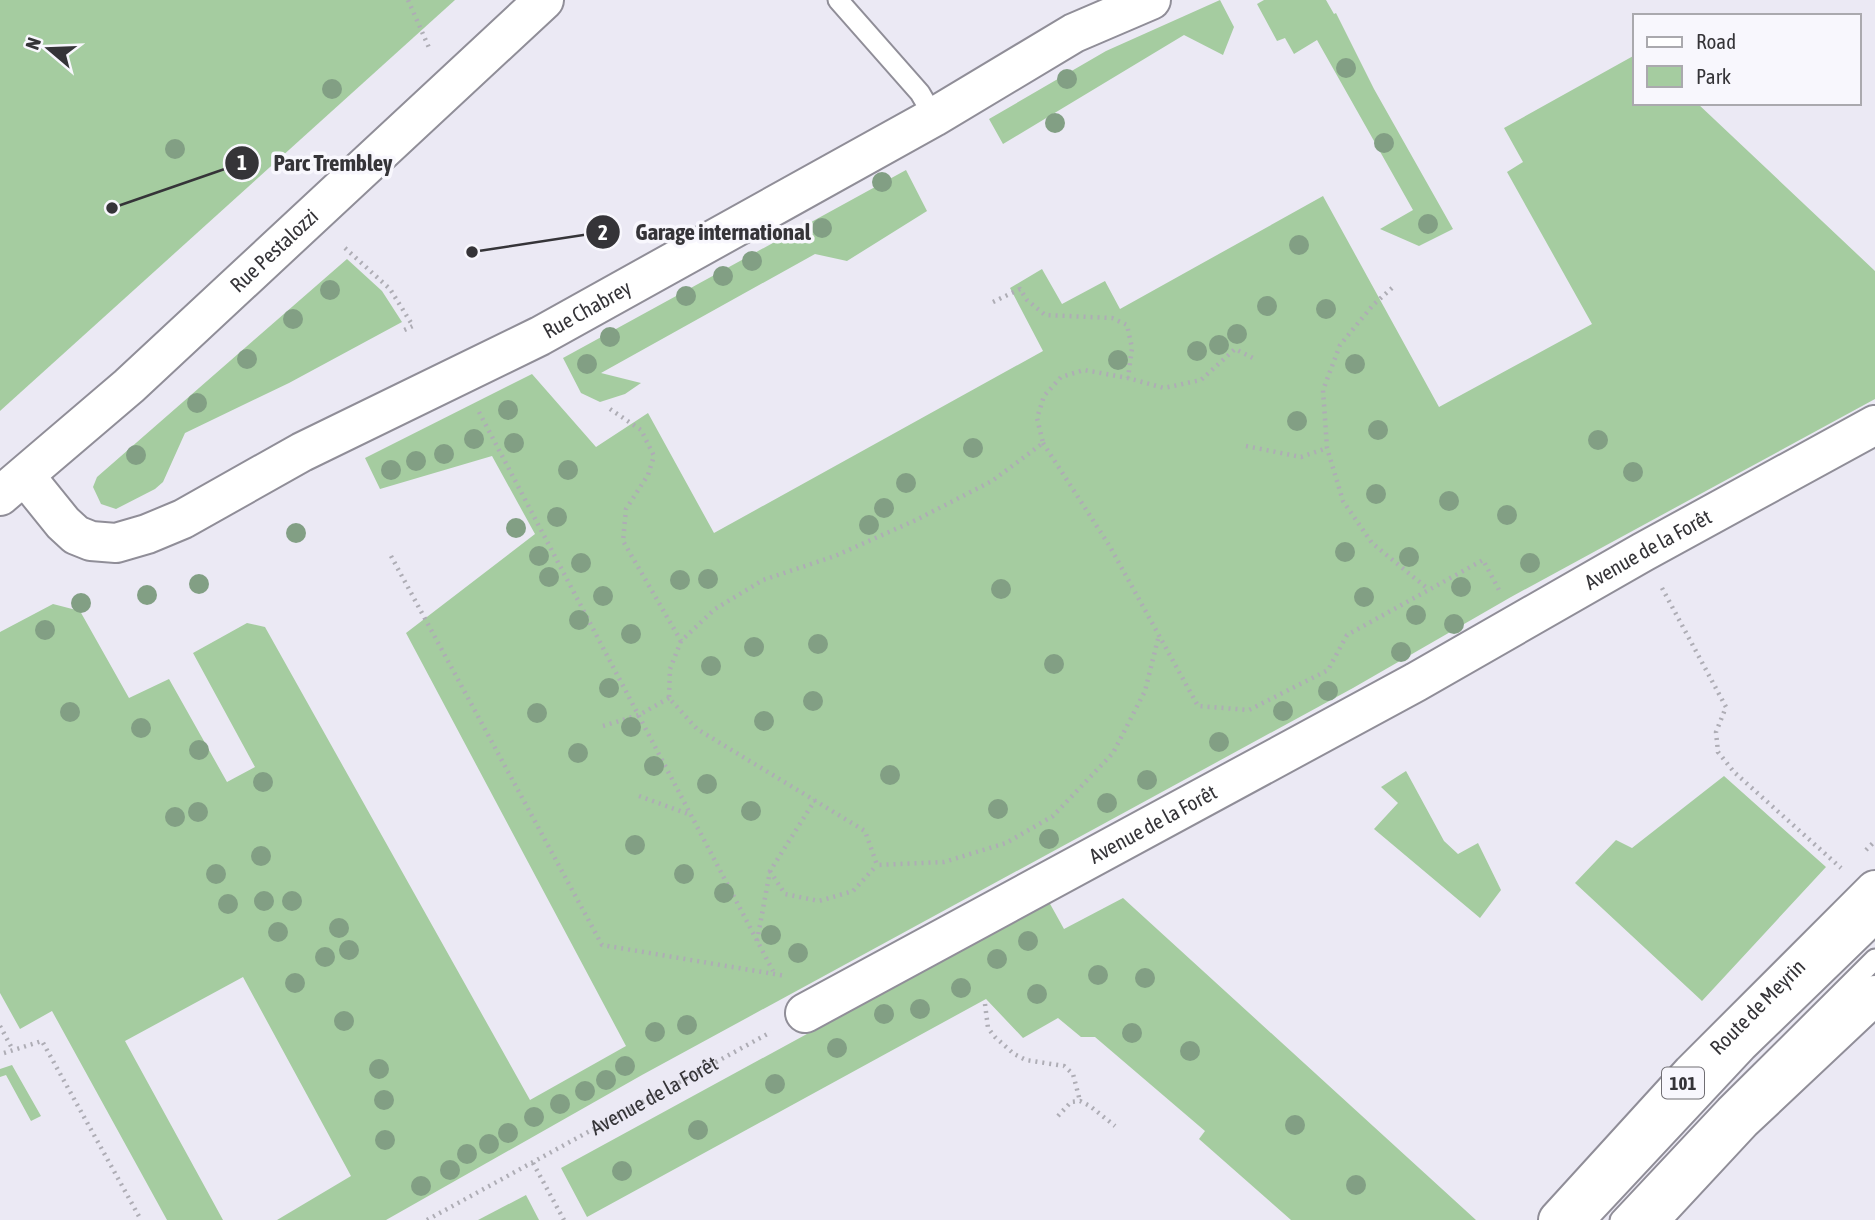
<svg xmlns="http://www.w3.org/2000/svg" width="1875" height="1220" viewBox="0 0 1875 1220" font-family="'Asap Condensed',sans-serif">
	<rect width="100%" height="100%" fill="#ebe9f4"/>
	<g fill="#a5cca0">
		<path d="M0 0H455L0 411Z"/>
		<path d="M1220 0 1234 27 1223 55 1184 35 1003 144 989 119 1106 51Z"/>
		<path d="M1264 0H1326L1334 14 1336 13 1374 89 1453 229 1419 246 1380 229 1413 210 1317 40 1294 54 1285 38 1277 41 1257 4Z"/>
		<path d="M1635 55V103H1697L1875 271V399L1511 597 1353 688 642 1075 386 1220H277L351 1176 243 977 125 1041 223 1220H167L52 1011 20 1029 0 993V632L53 604 80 611 129 698 169 679 227 782 255 767 193 653 247 623 265 627 530 1100 626 1046 406 633 535 534 492 456 380 489 365 458 532 374 596 447 648 413 714 533 1043 351 1010 288 1042 269 1062 304 1105 281 1120 309 1323 196 1439 407 1592 324 1507 172 1523 162 1504 128Z"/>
		<path d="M906 170 927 211 847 261 815 254 601 373 641 383 625 394 600 402 581 393 563 358Z"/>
		<path d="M347 259 382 291 402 322 289 383 185 433 163 482 155 489 116 509 101 504 93 487 97 477Z"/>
		<path d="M1406 771 1444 841 1458 854 1478 843 1501 890 1480 918 1374 829 1398 803 1381 787Z"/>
		<path d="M1724 776 1826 867 1702 1001 1575 883 1616 840 1632 848Z"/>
		<path d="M1123 898 1476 1220H1291L1199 1139 1205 1131 1095 1037H1081L1058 1018 1023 1038 986 999 587 1217 561 1168 1049 902 1064 929Z"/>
		<path d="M12 1065 41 1116 31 1121 6 1075 0 1077V1069Z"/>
		<path d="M526 1195 539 1220H478Z"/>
	</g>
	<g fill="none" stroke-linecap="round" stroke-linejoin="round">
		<defs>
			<g id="service">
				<path d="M838 0 920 93 934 117"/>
				<path d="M1587 1220 1746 1050 1875 925"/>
				<path d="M1620 1220 1726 1107 1875 959"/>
			</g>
			<g id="minor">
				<path id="s2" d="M25 476 63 523 76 535 91 541 116 543 147 534 183 519 302 452 540 336 934 117 1074 33 1151 0"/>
				<path id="s3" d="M805 1013 1416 682 1643 552 1875 425"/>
			</g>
			<g id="tertiary">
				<path id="s4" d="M0 496 129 386 544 0"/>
			</g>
			<g id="primary">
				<path id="s5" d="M1558 1220 1692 1073 1875 890"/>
				<path d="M1649 1220 1741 1121 1875 995"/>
			</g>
		</defs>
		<use href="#service" stroke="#908e98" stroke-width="23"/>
		<use href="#minor" stroke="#908e98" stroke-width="42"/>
		<use href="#tertiary" stroke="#908e98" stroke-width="42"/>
		<use href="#primary" stroke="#908e98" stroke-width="42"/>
		<g stroke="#aeadb5" stroke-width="4.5" stroke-dasharray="2 5" stroke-linecap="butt">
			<path d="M408 0 430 50"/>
			<path d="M345 248 390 289 413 326 400 332"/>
			<path d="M1392 288 1373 305 1340 345 1323 390 1327 448 1343 501 1372 543 1428 589"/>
			<path d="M993 302 1020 289 1027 300 1045 315 1112 318 1127 325 1132 348 1128 378"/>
			<path d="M610 409 641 430 654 456 648 475 626 509 623 541 681 641 715 609 763 580 835 556 916 520 992 481 1043 443 1037 418 1044 396 1061 377 1084 370 1128 378 1164 388 1201 380 1235 349 1257 360"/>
			<path d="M479 412 773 971"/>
			<path d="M1043 443 1109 545 1198 706 1249 710 1328 670 1347 635 1483 560 1499 590"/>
			<path d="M1246 446 1301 457 1327 448"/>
			<path d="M391 556 602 945 786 976"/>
			<path d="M1662 588 1726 707 1716 732 1718 752 1734 772 1841 868"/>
			<path d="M681 641 670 669 669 698 697 729 865 831 877 865 944 862 1006 843 1053 816 1113 753 1145 691 1159 635"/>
			<path d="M603 726 639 715 669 698"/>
			<path d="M639 796 691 815"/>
			<path d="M1866 850 1875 841"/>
			<path d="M770 871 785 894 819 901 853 891 877 865"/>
			<path d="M757 941 770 871 815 800"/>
			<path d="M985 1004 988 1028 995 1037 1014 1054 1026 1060 1064 1066 1073 1074 1080 1101"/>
			<path d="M0 1026 13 1050"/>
			<path d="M4 1053 42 1041 141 1220"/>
			<path d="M1058 1116 1071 1102 1080 1101 1090 1106 1115 1126"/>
			<path d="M533 1163 564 1220"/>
			<path id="s1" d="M427 1220 771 1032"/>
		</g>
		<use href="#service" stroke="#fff" stroke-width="19"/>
		<use href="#minor" stroke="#fff" stroke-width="38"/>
		<use href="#tertiary" stroke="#fff" stroke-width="38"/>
		<use href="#primary" stroke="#fff" stroke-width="38"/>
	</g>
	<g fill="#829f84">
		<circle cx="1346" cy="68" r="10"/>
		<circle cx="1067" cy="79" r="10"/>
		<circle cx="332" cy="89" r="10"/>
		<circle cx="1055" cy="123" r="10"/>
		<circle cx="1384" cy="143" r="10"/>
		<circle cx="175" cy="149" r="10"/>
		<circle cx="882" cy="182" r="10"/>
		<circle cx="1428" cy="224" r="10"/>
		<circle cx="822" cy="228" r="10"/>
		<circle cx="1299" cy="245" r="10"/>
		<circle cx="752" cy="261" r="10"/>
		<circle cx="723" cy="276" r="10"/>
		<circle cx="330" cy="290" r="10"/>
		<circle cx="686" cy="296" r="10"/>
		<circle cx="1267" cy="306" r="10"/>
		<circle cx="1326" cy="309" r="10"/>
		<circle cx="293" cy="319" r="10"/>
		<circle cx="1237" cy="334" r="10"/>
		<circle cx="610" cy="337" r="10"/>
		<circle cx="1219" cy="345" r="10"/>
		<circle cx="1197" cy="351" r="10"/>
		<circle cx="247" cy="359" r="10"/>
		<circle cx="1118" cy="360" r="10"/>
		<circle cx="587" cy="364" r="10"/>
		<circle cx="1355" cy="364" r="10"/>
		<circle cx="197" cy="403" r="10"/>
		<circle cx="508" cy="410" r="10"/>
		<circle cx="1297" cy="421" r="10"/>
		<circle cx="1378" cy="430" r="10"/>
		<circle cx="474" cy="439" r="10"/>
		<circle cx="1598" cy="440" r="10"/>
		<circle cx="514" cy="443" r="10"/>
		<circle cx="973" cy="448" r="10"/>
		<circle cx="444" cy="454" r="10"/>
		<circle cx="136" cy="455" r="10"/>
		<circle cx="416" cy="461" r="10"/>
		<circle cx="391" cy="470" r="10"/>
		<circle cx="568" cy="470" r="10"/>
		<circle cx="1633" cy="472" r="10"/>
		<circle cx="906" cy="483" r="10"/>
		<circle cx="1376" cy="494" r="10"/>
		<circle cx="1449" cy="501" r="10"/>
		<circle cx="884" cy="508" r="10"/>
		<circle cx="1507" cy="515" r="10"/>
		<circle cx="557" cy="517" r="10"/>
		<circle cx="869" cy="525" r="10"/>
		<circle cx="516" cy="528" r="10"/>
		<circle cx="296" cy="533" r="10"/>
		<circle cx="1345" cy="552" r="10"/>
		<circle cx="539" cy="556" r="10"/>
		<circle cx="1409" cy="557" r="10"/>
		<circle cx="581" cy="563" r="10"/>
		<circle cx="1530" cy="563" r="10"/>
		<circle cx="549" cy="577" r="10"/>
		<circle cx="708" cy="579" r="10"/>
		<circle cx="680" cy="580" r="10"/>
		<circle cx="199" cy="584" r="10"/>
		<circle cx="1461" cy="587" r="10"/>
		<circle cx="1001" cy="589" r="10"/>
		<circle cx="147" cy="595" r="10"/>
		<circle cx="603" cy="596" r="10"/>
		<circle cx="1364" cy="597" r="10"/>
		<circle cx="81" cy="603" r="10"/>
		<circle cx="1416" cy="615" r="10"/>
		<circle cx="579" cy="620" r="10"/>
		<circle cx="1454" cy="624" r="10"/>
		<circle cx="45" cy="630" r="10"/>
		<circle cx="631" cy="634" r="10"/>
		<circle cx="818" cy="644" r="10"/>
		<circle cx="754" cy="647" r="10"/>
		<circle cx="1401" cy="652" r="10"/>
		<circle cx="1054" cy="664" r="10"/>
		<circle cx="711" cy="666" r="10"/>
		<circle cx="609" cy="688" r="10"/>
		<circle cx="1328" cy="691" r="10"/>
		<circle cx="813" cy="701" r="10"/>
		<circle cx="1283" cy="711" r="10"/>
		<circle cx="70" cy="712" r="10"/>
		<circle cx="537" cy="713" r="10"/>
		<circle cx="764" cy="721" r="10"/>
		<circle cx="631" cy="727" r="10"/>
		<circle cx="141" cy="728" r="10"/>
		<circle cx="1219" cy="742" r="10"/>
		<circle cx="199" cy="750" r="10"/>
		<circle cx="578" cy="753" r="10"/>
		<circle cx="654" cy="766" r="10"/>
		<circle cx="890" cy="775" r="10"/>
		<circle cx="1147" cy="780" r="10"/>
		<circle cx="263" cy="782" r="10"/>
		<circle cx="707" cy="784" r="10"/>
		<circle cx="1107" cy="803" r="10"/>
		<circle cx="998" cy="809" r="10"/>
		<circle cx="751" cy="811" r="10"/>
		<circle cx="198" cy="812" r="10"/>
		<circle cx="175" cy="817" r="10"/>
		<circle cx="1049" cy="839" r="10"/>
		<circle cx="635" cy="845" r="10"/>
		<circle cx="261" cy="856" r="10"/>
		<circle cx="216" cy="874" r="10"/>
		<circle cx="684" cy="874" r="10"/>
		<circle cx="724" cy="893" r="10"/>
		<circle cx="264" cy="901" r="10"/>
		<circle cx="292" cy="901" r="10"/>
		<circle cx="228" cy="904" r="10"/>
		<circle cx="339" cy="928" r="10"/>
		<circle cx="278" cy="932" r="10"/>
		<circle cx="771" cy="935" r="10"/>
		<circle cx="1028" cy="941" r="10"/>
		<circle cx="349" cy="950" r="10"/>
		<circle cx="798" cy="953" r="10"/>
		<circle cx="325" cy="957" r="10"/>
		<circle cx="997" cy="959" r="10"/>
		<circle cx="1098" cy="975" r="10"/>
		<circle cx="1145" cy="978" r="10"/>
		<circle cx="295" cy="983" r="10"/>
		<circle cx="961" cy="988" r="10"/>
		<circle cx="1037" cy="994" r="10"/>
		<circle cx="920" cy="1009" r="10"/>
		<circle cx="884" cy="1014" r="10"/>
		<circle cx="344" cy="1021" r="10"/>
		<circle cx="687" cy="1025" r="10"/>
		<circle cx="655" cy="1032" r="10"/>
		<circle cx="1132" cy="1033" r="10"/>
		<circle cx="837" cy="1048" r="10"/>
		<circle cx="1190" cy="1051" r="10"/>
		<circle cx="625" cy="1066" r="10"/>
		<circle cx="379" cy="1069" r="10"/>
		<circle cx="606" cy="1080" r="10"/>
		<circle cx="775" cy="1084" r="10"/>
		<circle cx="585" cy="1091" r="10"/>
		<circle cx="384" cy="1100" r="10"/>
		<circle cx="560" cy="1104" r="10"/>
		<circle cx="534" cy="1117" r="10"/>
		<circle cx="1295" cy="1125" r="10"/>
		<circle cx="698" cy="1130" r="10"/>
		<circle cx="508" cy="1133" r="10"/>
		<circle cx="385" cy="1140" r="10"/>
		<circle cx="489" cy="1144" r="10"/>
		<circle cx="467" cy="1154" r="10"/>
		<circle cx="450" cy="1170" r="10"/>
		<circle cx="622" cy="1171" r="10"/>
		<circle cx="1356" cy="1185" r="10"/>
		<circle cx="421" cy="1186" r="10"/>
	</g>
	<g text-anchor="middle" stroke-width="7" stroke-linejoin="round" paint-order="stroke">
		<rect fill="#f8f7fd" stroke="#706e73" stroke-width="2" x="1662" y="1067.5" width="42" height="31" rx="5"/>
		<g font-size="19" font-weight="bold" fill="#353438">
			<text x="1683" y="1090">101</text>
		</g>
		<g font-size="21" fill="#353438" stroke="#f8f7fd">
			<text dy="7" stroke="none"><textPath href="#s4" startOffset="368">Rue Pestalozzi</textPath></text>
			<text dy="7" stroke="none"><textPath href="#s2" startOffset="646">Rue Chabrey</textPath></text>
			<text dy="7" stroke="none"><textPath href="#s3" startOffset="962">Avenue de la Forêt</textPath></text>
			<text dy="7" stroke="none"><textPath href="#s3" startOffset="396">Avenue de la Forêt</textPath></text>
			<text dy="7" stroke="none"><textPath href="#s5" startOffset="292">Route de Meyrin</textPath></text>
			<text dy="7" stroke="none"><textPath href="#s1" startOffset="259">Avenue de la Forêt</textPath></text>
		</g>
	</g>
	<path fill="none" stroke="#353438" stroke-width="2.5" d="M112 208L242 163M472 252L603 232"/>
	<g fill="#353438" stroke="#f8f7fd" stroke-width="2.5">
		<circle cx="112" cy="208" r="7"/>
		<circle cx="472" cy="252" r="7"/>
		<circle cx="242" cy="163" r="18"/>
		<circle cx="603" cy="232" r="18"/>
	</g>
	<g font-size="21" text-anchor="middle" font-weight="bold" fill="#fff">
		<text x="242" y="170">1</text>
		<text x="603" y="240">2</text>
	</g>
	<g font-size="23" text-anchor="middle" font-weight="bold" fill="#353438" stroke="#f8f7fd" stroke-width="7" stroke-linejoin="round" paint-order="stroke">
		<text x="333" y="171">Parc Trembley</text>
		<text x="723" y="240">Garage international</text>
	</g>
	<rect x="1633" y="14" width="228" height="91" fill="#f8f7fd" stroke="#aaa9ae" stroke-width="2"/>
	<rect x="1647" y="37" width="35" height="10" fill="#ffffff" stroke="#aaa9ae" stroke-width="2"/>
	<text x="1696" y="49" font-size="21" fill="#353438">Road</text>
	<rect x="1647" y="66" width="35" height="21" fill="#a5cca0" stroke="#aaa9ae" stroke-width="2"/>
	<text x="1696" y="84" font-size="21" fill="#353438">Park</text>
	<g transform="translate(49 49) rotate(289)" stroke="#f8f7fd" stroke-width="5" paint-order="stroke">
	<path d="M0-5L12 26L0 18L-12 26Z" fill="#353438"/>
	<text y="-10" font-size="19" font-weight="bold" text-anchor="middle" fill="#353438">N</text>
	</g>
</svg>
